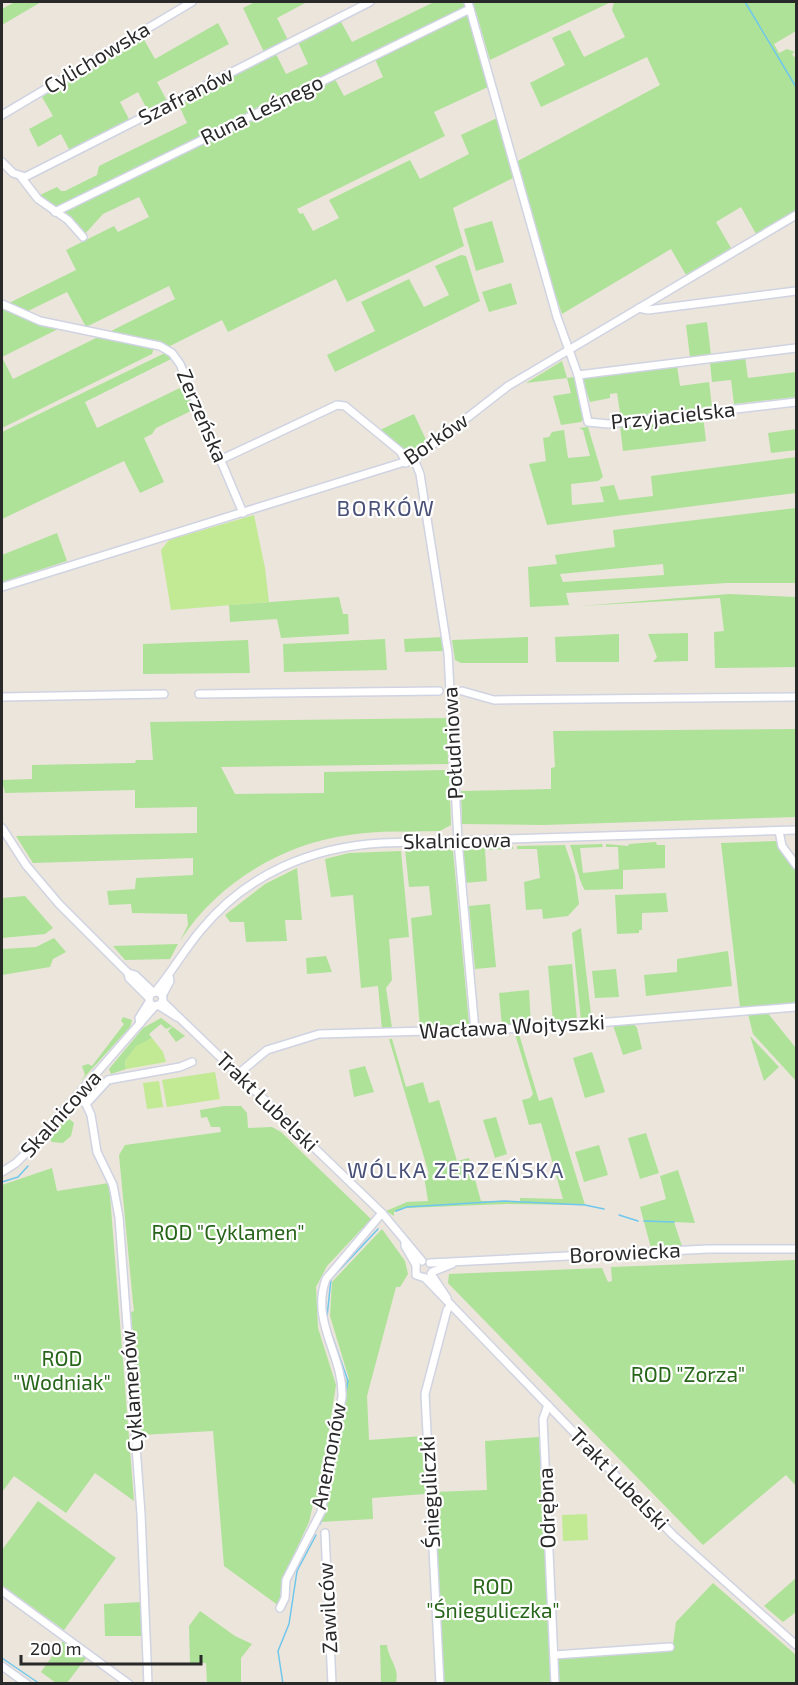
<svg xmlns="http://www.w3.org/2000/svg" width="798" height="1685" viewBox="0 0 798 1685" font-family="'Exo 2',sans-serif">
	<rect width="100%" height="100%" fill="#ebe5db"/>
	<g fill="#aee298" fill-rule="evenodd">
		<path d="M15 2H41L2 25V9Z"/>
		<path d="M255 2H307L277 18 288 40 264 52 243 8Z"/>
		<path d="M434 2H464L466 7 56 208 40 195 57 187 61 191H65L97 175 99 166 187 123 178 103 276 54 286 74 308 64 298 42 340 20 352 42Z"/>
		<path d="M473 2H611L490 60Z"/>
		<path d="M614 2H796V31L774 44 779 53 787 49 795 52 792 54 794 57 796 56V210L756 234 741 207 716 222 731 248 686 275 671 249 562 314 536 237 516 162 660 85 647 57 541 107 530 83 565 65 552 38 570 30 584 57 625 37 612 10Z"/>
		<path d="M468 15 488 87 434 112 445 136 297 209 300 214 303 213 313 231 339 218 329 200 410 160 420 179 469 154 461 135 497 118 513 178 453 208 464 246 347 302 336 279 228 332 222 320 170 346 107 333 175 299 169 286 86 327 67 292 28 311 9 303 76 270 66 250 114 226 118 232 149 217 139 197 103 214 84 235 63 212 335 79 344 96 383 77 375 59Z"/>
		<path d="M218 23 229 44 157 82 167 101 148 111 138 92 120 102 130 121 70 151 61 134 38 147 29 129 53 116 42 97 143 38 155 59Z"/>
		<path d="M492 221 504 262 476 271 464 229Z"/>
		<path d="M461 255 466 256 480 301 335 372 327 355 375 331 361 302 409 279 424 307 449 295 435 266Z"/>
		<path d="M511 283 517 304 489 312 482 292Z"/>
		<path d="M2 307 28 320 60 328 2 357 13 379 98 337 154 348 152 354 2 428Z"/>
		<path d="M707 322 711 355 690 357 686 325Z"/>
		<path d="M165 353 171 359 85 402 97 428 184 386 195 409 156 428 152 434 144 438 164 482 140 493 124 461 2 519V432Z"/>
		<path d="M745 357 748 378 796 372V397L734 404 731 380 712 382 710 362Z"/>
		<path d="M562 361 567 378 574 377 584 418 581 422 561 425 553 396 571 393 567 378 526 383Z"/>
		<path d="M677 366 680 386 709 382 712 407 621 419 617 393 610 394V398L590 402 582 378Z"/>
		<path d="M414 414 427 442 409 455 380 430Z"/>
		<path d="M703 416 706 441 623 451 620 426Z"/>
		<path d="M588 427 603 477 598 481 571 484 572 505 604 502 600 487 614 485 619 500 653 496 651 476 796 457V493L547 525 529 464 546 461 543 438 549 437 552 432 564 430 568 458 590 456 583 430 579 428Z"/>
		<path d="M796 429V450L771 453 768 433Z"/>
		<path d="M796 508V583H727L566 593 569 605 530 607 528 567 557 564 555 555 615 547 613 530ZM663 564 664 575 563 582 560 574Z"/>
		<path d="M57 533 67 561 2 582V555Z"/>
		<path d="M729 594 796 597V667L715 668 714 632 724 631 720 598 580 606Z"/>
		<path d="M339 597 343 614H348L349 634 281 638 277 619 230 622 229 605Z"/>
		<path d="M688 633V661L653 662 657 657 648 634Z"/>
		<path d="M619 634V662H556L555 637Z"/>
		<path d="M443 637 444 651 405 652 404 639Z"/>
		<path d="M528 637V663H461L455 660 452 640Z"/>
		<path d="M385 639 387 670 284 672 283 644Z"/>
		<path d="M248 640 250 673 143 674V644Z"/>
		<path d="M447 718 448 764 221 767 235 794 324 793V772L449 770 451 825 440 831C410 832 379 830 349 835 282 844 217 883 180 941L188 925 187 914 132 913 131 904 109 905 107 891 135 889 136 878 193 875V858L33 863 16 836 197 833V807L135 808V790L5 793 2 780 32 779V765L135 763 136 760H153L150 722Z"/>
		<path d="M796 729V817L543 825 462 824 461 791 551 789V768L555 767 553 731Z"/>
		<path d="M777 841 778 846 796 870V1004L740 1007 721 843Z"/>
		<path d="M656 842 657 845H665V868L623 870V889L585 890C579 883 575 857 570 845L602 844 603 847 580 848 583 873 619 869 618 847H606V844L628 846 629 844Z"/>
		<path d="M565 845 575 875 579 904 568 916 543 919 542 909 526 910 524 882 540 878 537 849H517V846Z"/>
		<path d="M513 847V849L485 850 487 881 464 883 461 851 470 848Z"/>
		<path d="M446 848 453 851 469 1024 467 1026 420 1028 411 918 432 915 429 886 409 887 405 850Z"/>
		<path d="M401 851 409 937 389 939 392 980 386 988 392 1028 382 1029 378 986 361 988 353 895 331 897 325 859 349 853Z"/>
		<path d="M297 868 302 920H285L287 941 246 942 244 922H230L225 915 265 884Z"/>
		<path d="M666 893 668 912 642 913V930H639V933L617 934 615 895Z"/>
		<path d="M25 896 53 928 45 934 2 938V898Z"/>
		<path d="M490 904 496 967 475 969 469 906Z"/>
		<path d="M581 928 591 1014 590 1019 581 1020 572 933Z"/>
		<path d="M54 938 66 952 53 959 50 967 2 975V949L36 947Z"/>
		<path d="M178 944 170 959 125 960 113 946Z"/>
		<path d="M728 951 732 986 646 996 644 975 677 972V959Z"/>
		<path d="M326 956 332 972 307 974 306 958Z"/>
		<path d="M572 964 577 1020 553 1022 548 966Z"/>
		<path d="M616 969 619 997 595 998 592 971Z"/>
		<path d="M529 990 531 1025 502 1027 499 993Z"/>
		<path d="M766 1011 796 1048V1081L753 1034 748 1014Z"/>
		<path d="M123 1017 132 1020 130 1027 80 1082 85 1075 82 1066 88 1064 92 1066 124 1024 121 1021Z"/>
		<path d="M161 1018 185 1036 176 1042 168 1031 173 1026 166 1029 161 1024 149 1034 152 1038 136 1047 125 1061 126 1069 111 1074 109 1069 143 1028Z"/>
		<path d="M634 1024 637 1028 642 1049 623 1055 613 1025Z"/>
		<path d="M515 1034H519L539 1101 552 1097 585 1205 506 1204 405 1208 394 1212V1216L386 1211 407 1202 428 1201 424 1176 429 1174 389 1039H392L406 1087 423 1082 429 1103 439 1100 457 1161 469 1158 481 1201H520V1198L563 1199 541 1123 529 1125 522 1100 530 1098 533 1094Z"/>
		<path d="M750 1036 779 1067 764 1081Z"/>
		<path d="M592 1052 605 1092 585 1098 573 1058Z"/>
		<path d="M365 1066 374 1092 354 1097 349 1070Z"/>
		<path d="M224 1106H241L247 1113 248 1128 272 1127 281 1132 371 1219 327 1266 316 1287 318 1328 336 1385 318 1500H314L309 1522 283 1578 279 1606 224 1566 213 1431 141 1435 131 1312 134 1311 133 1303 119 1155 125 1145 221 1132 220 1127H211L207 1117 201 1118 200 1110Z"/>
		<path d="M67 1117 74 1123 71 1136 63 1143 52 1142 48 1137Z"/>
		<path d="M496 1117 507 1154 495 1158 483 1120Z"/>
		<path d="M646 1133 659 1173 640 1179 628 1138Z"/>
		<path d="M599 1145 608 1175 584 1182 575 1152Z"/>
		<path d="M52 1168 57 1191 109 1183 134 1501 95 1473 66 1513 14 1476 2 1492V1185Z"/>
		<path d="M678 1170 695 1223 674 1222 682 1246 651 1248 640 1207 666 1199 660 1176Z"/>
		<path d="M382 1229 405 1261 408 1274 400 1287H396L367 1396 369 1440 423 1436 425 1494 372 1498 373 1519 319 1522 344 1381 349 1379 330 1316 332 1282Z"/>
		<path d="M796 1260V1486L786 1475 703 1545 448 1283 449 1274 602 1268 608 1282 612 1281 611 1267Z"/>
		<path d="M539 1437 552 1683H442L433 1492 487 1490 485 1441Z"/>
		<path d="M38 1501 116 1558 64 1630 2 1585V1550Z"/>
		<path d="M796 1578V1612L783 1622 764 1606Z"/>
		<path d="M713 1583 796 1655V1683H559L557 1658 672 1651 676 1622Z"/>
		<path d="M141 1602 143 1636H105L104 1604Z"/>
		<path d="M200 1611 235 1636 252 1644 241 1658V1683H207L206 1663H190L189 1626Z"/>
		<path d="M63 1641 86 1658 67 1683H56L41 1672Z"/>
		<path d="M380 1645H387C388 1659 400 1667 396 1683H381Z"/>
	</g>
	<g fill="#c2e994">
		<path d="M254 515 265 568 269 602 171 610 161 550 169 540Z"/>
		<path d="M152 1038 163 1052 166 1062 126 1069 125 1061 136 1046Z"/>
		<path d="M215 1072 220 1099 167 1107 162 1080Z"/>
		<path d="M159 1081 163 1107 147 1109 143 1083Z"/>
		<path d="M587 1514 588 1540 563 1541 562 1515Z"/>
	</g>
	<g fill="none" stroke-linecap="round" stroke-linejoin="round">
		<g stroke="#6fc7ed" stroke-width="1.5">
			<path d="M745 2 796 87"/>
			<path d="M2 1182 18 1177 28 1166"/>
			<path d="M396 1211 407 1207 504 1201 585 1205 604 1209"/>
			<path d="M619 1215 638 1221"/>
			<path d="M644 1221 674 1222"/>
			<path d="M327 1317 331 1279 378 1229"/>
			<path d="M327 1321 348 1381 335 1452"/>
			<path d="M326 1505 333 1466"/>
			<path d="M320 1524 323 1516"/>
			<path d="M2 1658 40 1684"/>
			<path d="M283 1684 278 1651 289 1624 297 1571 316 1535"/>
		</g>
		<defs>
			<g id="minor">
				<path d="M468 2 557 317 578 375 588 422 608 424 796 402"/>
				<path d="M2 115 192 2"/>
				<path d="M2 162 13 173 25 177 370 2"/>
				<path d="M21 177 38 199 68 220 83 237"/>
				<path d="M55 212 470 9"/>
				<path d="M2 304 40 321 160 346 172 353 180 364 243 513"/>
				<path d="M639 308 648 310 796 291"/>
				<path d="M578 375 796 348"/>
				<path d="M414 459 420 474 448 653 458 841 475 1031"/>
				<path d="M220 460 337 405 345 406 401 452 406 463"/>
				<path d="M2 587 414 459 508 386 796 215"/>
				<path d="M462 691 494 700 796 697"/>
				<path d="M199 694 439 691"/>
				<path d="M2 697 164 694"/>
				<path d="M2 828 26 865 59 904 128 973 129 978 149 998"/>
				<path d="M779 831 782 846 796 865"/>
				<path d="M128 973 135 975 153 992"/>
				<path d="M155 992C172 972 184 950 201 930 247 874 311 847 382 843L796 830"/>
				<circle cx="156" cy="999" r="7"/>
				<path d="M162 996 170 981 169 976"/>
				<path d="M162 1001 382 1213 422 1261"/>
				<path d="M158 1005 177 1017"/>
				<path d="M140 1023 139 1018 149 1002"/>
				<path d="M238 1074 267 1050 319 1034 535 1028 796 1007"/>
				<path d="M77 1097 86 1104 91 1115 97 1152 113 1185 119 1217 141 1514 148 1684"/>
				<path d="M86 1104 108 1080 180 1067 192 1062"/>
				<path d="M2 1172 16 1163 32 1147 155 1006"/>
				<path d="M405 1242V1246L416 1265"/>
				<path d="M430 1263 708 1249H796"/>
				<path d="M416 1265V1275L425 1278"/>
				<path d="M432 1272 452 1264"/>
				<path d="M431 1274 447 1298"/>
				<path d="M425 1278 673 1535 796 1645"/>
				<path d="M548 1405 543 1419 555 1684"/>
				<path d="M325 1533 332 1684"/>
				<path d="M2 1591 129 1684"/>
				<path d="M280 1608 285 1598 286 1580 321 1512 342 1397C344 1357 310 1321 326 1279L382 1213"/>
				<path d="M554 1655 670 1647"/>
				<path d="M2 1666 27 1684"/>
				<path d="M440 1684 425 1394 447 1310 451 1305"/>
			</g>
		</defs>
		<use href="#minor" stroke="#d0d3e2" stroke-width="10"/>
		<use href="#minor" stroke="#fff" stroke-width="7"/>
	</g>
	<g text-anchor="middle" stroke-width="4.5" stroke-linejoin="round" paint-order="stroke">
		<g font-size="21" fill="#292929" stroke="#fff">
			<text transform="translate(97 58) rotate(-31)" y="7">Cylichowska</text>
			<text transform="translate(186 96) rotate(-27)" y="7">Szafranów</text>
			<text transform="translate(262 110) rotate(-26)" y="7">Runa Leśnego</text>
			<text transform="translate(202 416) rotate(67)" y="7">Zerzeńska</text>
			<text transform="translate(673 416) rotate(-6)" y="7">Przyjacielska</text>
			<text transform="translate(436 439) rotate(-35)" y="7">Borków</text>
			<text transform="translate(453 743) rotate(-93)" y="7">Południowa</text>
			<text transform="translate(457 841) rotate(-1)" y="7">Skalnicowa</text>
			<text transform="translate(512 1027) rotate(-3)" y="7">Wacława Wojtyszki</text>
			<text transform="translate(267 1102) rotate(44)" y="7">Trakt Lubelski</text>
			<text transform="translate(61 1114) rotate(-48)" y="7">Skalnicowa</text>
			<text transform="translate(625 1253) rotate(-3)" y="7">Borowiecka</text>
			<text transform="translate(132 1391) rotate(-94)" y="7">Cyklamenów</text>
			<text transform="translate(329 1456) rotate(-79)" y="7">Anemonów</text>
			<text transform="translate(619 1479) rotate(46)" y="7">Trakt Lubelski</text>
			<text transform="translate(430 1492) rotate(-93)" y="7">Śnieguliczki</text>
			<text transform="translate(547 1508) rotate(-92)" y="7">Odrębna</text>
			<text transform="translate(328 1608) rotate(-93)" y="7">Zawilców</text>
		</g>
		<g font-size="21" fill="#27651a" stroke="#fff">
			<text x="228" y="1240">ROD "Cyklamen"</text>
			<text x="62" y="1366">ROD<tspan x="62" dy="24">"Wodniak"</tspan></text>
			<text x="688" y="1382">ROD "Zorza"</text>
			<text x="493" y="1594">ROD<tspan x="493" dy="24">"Śnieguliczka"</tspan></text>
		</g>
		<g font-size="22" letter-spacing="1.5" fill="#4a5179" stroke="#fff">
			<text x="386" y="516">BORKÓW</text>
			<text x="456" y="1178">WÓLKA ZERZEŃSKA</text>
		</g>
	</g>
	<rect width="798" height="1685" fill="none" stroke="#292929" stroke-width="6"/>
	<path d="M21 1655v9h180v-9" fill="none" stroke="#292929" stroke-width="3"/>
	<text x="30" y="1655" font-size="18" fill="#292929" stroke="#ffffff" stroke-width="4.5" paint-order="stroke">200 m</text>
</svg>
